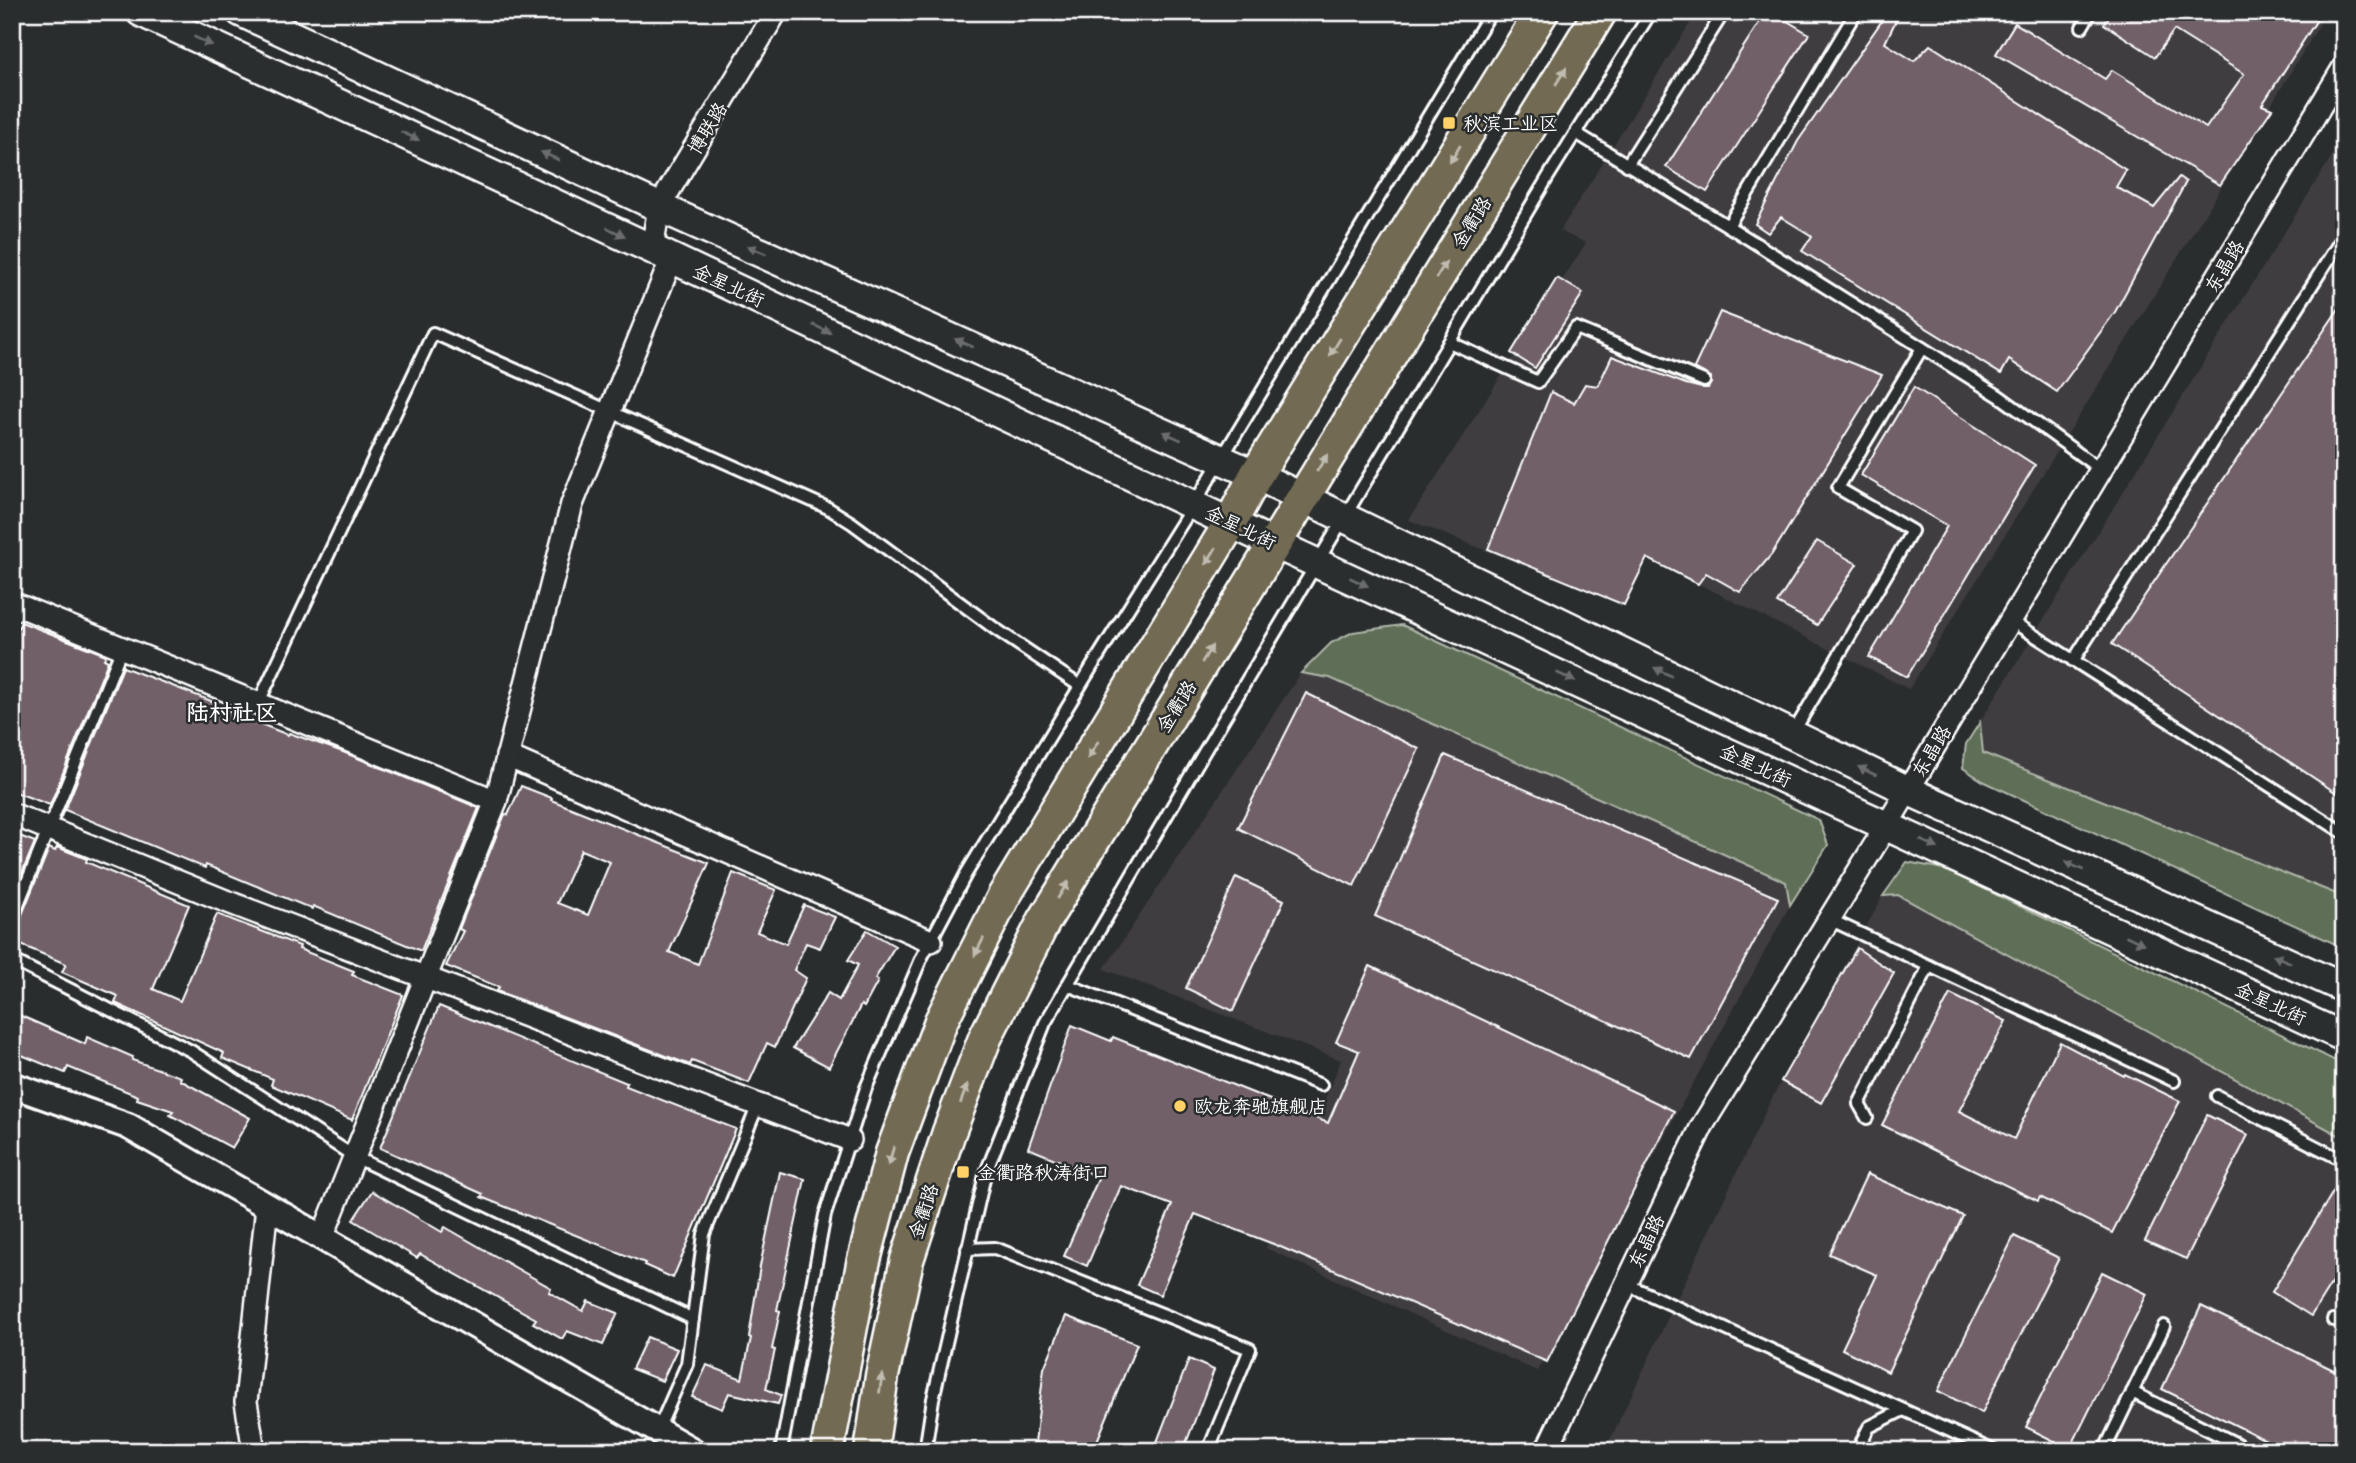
<svg xmlns="http://www.w3.org/2000/svg" width="2356" height="1463" viewBox="0 0 2356 1463" font-family="'Architects Daughter','LXGW WenKai TC',sans-serif">
	<rect width="100%" height="100%" fill="#2a2d2e"/>
	<filter id="ink" filterUnits="userSpaceOnUse"><feTurbulence type="fractalNoise" baseFrequency=".0143" numOctaves="2"/><feDisplacementMap in="SourceGraphic" scale="14" xChannelSelector="R" yChannelSelector="G"/><feConvolveMatrix kernelMatrix="1 2 1 2 8 2 1 2 1" color-interpolation-filters="sRGB"/></filter>
	<g filter="url(#ink)">
		<g fill="#403d40">
			<path d="M1697 12H2327L2216 196 1909 689 1647 558 1624 605 1409 520 1586 243 1560 231Z"/>
			<path d="M2344 137V897L1983 753 1980 722Z"/>
			<path d="M1301 673 1330 678 1786 882 1790 905 1537 1371 1266 1248 1341 1060 1104 969Z"/>
			<path d="M1897 895 2344 1138V1451H1605L1770 1102 1883 896Z"/>
		</g>
		<g fill="#5f6e56" stroke="#afb6aa" stroke-width="2">
			<path d="M1402 625 1819 820 1828 845 1790 905 1786 882 1330 678 1301 673 1331 643 1353 632Z"/>
			<path d="M1980 722 1983 753 2344 897V948L1983 781 1963 768 1966 744Z"/>
			<path d="M1907 862 1944 869 2344 1065V1138L1898 895 1883 896Z"/>
		</g>
		<g fill="#726169" stroke="#fff" stroke-width="2" fill-rule="evenodd">
			<path d="M1766 12H1772L1809 34 1707 192 1666 167Z"/>
			<path d="M1888 12H1900L1885 43 1914 61 1930 45 2126 170 2116 187 2154 208 2179 177 2186 182 2115 312 2057 392 2009 360 2001 374 1802 251 1812 236 1781 217 1768 233 1755 224 1798 141Z"/>
			<path d="M2112 12H2322L2262 105 2272 109 2220 185 1996 54 2015 23 2105 79 2112 70 2206 128 2244 74 2174 30 2155 57 2104 24Z"/>
			<path d="M1557 278 1583 293 1535 368 1511 353Z"/>
			<path d="M2344 301V798L2112 644Z"/>
			<path d="M1720 312 1882 375 1772 554 1740 592 1706 573 1698 584 1647 558 1624 605 1488 549 1551 392 1574 403 1585 384 1598 386 1612 356 1686 384 1702 388H1708L1711 383V377L1694 368Z"/>
			<path d="M1914 387 2035 465 1907 677 1869 657 1947 526 1861 475Z"/>
			<path d="M1817 541 1857 564 1817 625 1777 603Z"/>
			<path d="M21 622 106 655 104 659 108 661 50 805 12 791V642Z"/>
			<path d="M123 667 214 702 213 705 288 735 289 733 343 752 479 808 421 951 313 906 312 909 206 865 205 868 65 810Z"/>
			<path d="M1306 693 1419 749 1354 886 1238 828Z"/>
			<path d="M1445 755 1778 898 1691 1059 1375 916Z"/>
			<path d="M521 786 552 798 551 800 709 863 669 952 698 964 733 873 776 890 757 932 786 944 804 905 835 917 820 948 806 943 794 970 806 978 775 1047 767 1043 749 1083 692 1061 690 1065 497 991 499 987 446 966 463 931 459 929 505 814 508 815ZM581 850 610 862 588 915 557 903Z"/>
			<path d="M12 833 35 842 12 897Z"/>
			<path d="M57 847 87 859 86 862 189 905 153 989 180 1001 217 914 300 946 299 949 354 971 352 975 403 995 352 1120 271 1085 273 1079 222 1058 224 1053 115 1003 118 996 62 972 66 964 12 941V927L19 922 49 848 55 851Z"/>
			<path d="M1236 877 1284 900 1233 1011 1186 988Z"/>
			<path d="M867 930 895 946 875 979 878 981 864 1007 861 1005 829 1067 793 1048 828 993 839 1000 858 965 848 960Z"/>
			<path d="M1857 948 1894 973 1821 1103 1781 1081Z"/>
			<path d="M1370 966 1674 1111 1547 1362 1276 1245 1195 1214 1160 1295 1137 1285 1172 1205 1121 1186 1087 1266 1064 1256 1099 1177 1028 1148 1072 1025 1111 1041 1113 1037 1328 1123 1359 1051 1336 1042Z"/>
			<path d="M1950 994 2006 1021 1959 1111 2014 1139 2060 1042 2124 1076 2125 1074 2180 1101 2112 1233 2040 1197 2038 1201 1882 1125Z"/>
			<path d="M439 1006 627 1083 626 1086 736 1129 673 1278 644 1265 645 1263 481 1197 483 1194 380 1148Z"/>
			<path d="M12 1012 85 1044 87 1037 133 1057 132 1060 181 1077 180 1080 250 1118 232 1148 170 1115 173 1111 137 1099 138 1096 68 1067 65 1073 12 1051Z"/>
			<path d="M2207 1115 2248 1135 2186 1259 2145 1241Z"/>
			<path d="M780 1172 805 1179 777 1310 780 1311 772 1349 775 1350 766 1389 781 1395 778 1404 729 1393 722 1409 692 1397 707 1365 742 1379 751 1338 749 1337 760 1266Z"/>
			<path d="M1867 1174 1963 1216 1888 1372 1842 1349 1877 1275 1829 1254Z"/>
			<path d="M2344 1174V1263L2311 1316 2272 1292Z"/>
			<path d="M372 1191 442 1232 445 1227 523 1272 551 1288 549 1292 583 1311 588 1301 618 1313 603 1345 567 1331 562 1339 533 1323 536 1319 420 1254 417 1258 353 1220Z"/>
			<path d="M2014 1236 2059 1258 1982 1413 1938 1391Z"/>
			<path d="M2102 1272 2147 1294 2070 1449 2026 1427Z"/>
			<path d="M2201 1306 2344 1375V1451H2288L2162 1389Z"/>
			<path d="M1066 1316 1137 1344 1093 1451H1034L1044 1368Z"/>
			<path d="M647 1337 677 1349 662 1381 632 1369Z"/>
			<path d="M1189 1359 1214 1370 1183 1451 1157 1442Z"/>
		</g>
		<g fill="none" stroke-linecap="round" stroke-linejoin="round">
			<defs>
				<g id="service">
					<path d="M2082 27 2091 12"/>
					<path d="M2327 94 2344 105"/>
					<path d="M1576 133 1728 226 1999 396 2101 470"/>
					<path d="M1627 165 1724 12"/>
					<path d="M1728 226 1856 12"/>
					<path d="M1449 342 1538 382 1576 328 1704 381"/>
					<path d="M2010 620 2344 833"/>
					<path d="M2073 661 2344 235"/>
					<path d="M258 704 433 333 828 508 852 523 994 628 1080 686"/>
					<path d="M1793 733 1912 531 1838 488 1922 348"/>
					<path d="M12 919 122 648"/>
					<path d="M1829 919 2174 1081"/>
					<path d="M12 960 191 1051 355 1157 693 1319"/>
					<path d="M1068 985 1321 1085"/>
					<path d="M2217 1096 2344 1161"/>
					<path d="M1867 1118 1859 1104 1929 966"/>
					<path d="M967 1249 995 1248 1250 1349 1208 1451"/>
					<path d="M1626 1284 1994 1451"/>
					<path d="M2333 1320H2344"/>
					<path d="M2132 1392 2237 1444 2239 1451"/>
					<path d="M658 1430 687 1364 704 1234 758 1105"/>
					<path d="M781 1451 825 1215 866 1088 922 957 966 874 1096 660 1194 504 1491 12"/>
					<path d="M925 1451 933 1399 985 1175 1045 1023 1217 730 1548 177 1651 12"/>
					<path d="M1857 1451 1869 1427 1903 1410"/>
					<path d="M2104 1451 2164 1326"/>
				</g>
				<g id="minor">
					<path d="M652 249 659 207 776 12"/>
					<path d="M12 611 15 604 496 801"/>
					<path d="M507 756 931 941"/>
					<path d="M12 814 223 900 850 1140"/>
					<path d="M322 1238 496 801 572 504 672 258"/>
					<path d="M254 1451 246 1402 267 1206"/>
					<path d="M1546 1451 1702 1126 1887 825 2344 67"/>
				</g>
				<path id="tertiary" d="M12 1085 128 1126 693 1451"/>
				<g id="secondary">
					<path d="M141 12 652 249 1275 544 2344 1037"/>
					<path d="M241 12 659 207 1256 475 1907 790 2344 988"/>
				</g>
				<g id="primary">
					<path d="M827 1451 863 1264 892 1153 941 1021 1004 896 1231 522 1256 475 1542 12"/>
					<path d="M871 1451 882 1376 907 1260 949 1132 985 1038 1044 921 1600 12"/>
				</g>
			</defs>
			<use href="#service" stroke="#fff" stroke-width="16"/>
			<use href="#minor" stroke="#fff" stroke-width="26"/>
			<use href="#tertiary" stroke="#fff" stroke-width="30"/>
			<use href="#secondary" stroke="#fff" stroke-width="33"/>
			<use href="#primary" stroke="#fff" stroke-width="37"/>
			<use href="#service" stroke="#2a2d2e" stroke-width="10"/>
			<use href="#minor" stroke="#2a2d2e" stroke-width="21"/>
			<use href="#tertiary" stroke="#2a2d2e" stroke-width="24"/>
			<use href="#secondary" stroke="#2a2d2e" stroke-width="28"/>
			<use href="#primary" stroke="#736b52" stroke-width="32"/>
		</g>
		<defs><path id="oneway-solid" d="M-6-.8H1V-3.2L6.5 0L1 3.2V.8H-6Z" transform="scale(1.75)"/></defs>
		<g fill="#6a6c6d">
			<use href="#oneway-solid" transform="translate(203 41) rotate(25)"/>
			<use href="#oneway-solid" transform="translate(410 136) rotate(25)"/>
			<use href="#oneway-solid" transform="translate(550 156) rotate(-155)"/>
			<use href="#oneway-solid" transform="translate(616 232) rotate(25)"/>
			<use href="#oneway-solid" transform="translate(757 250) rotate(-156)"/>
			<use href="#oneway-solid" transform="translate(822 329) rotate(25)"/>
			<use href="#oneway-solid" transform="translate(964 343) rotate(-156)"/>
			<use href="#oneway-solid" transform="translate(1172 436) rotate(-156)"/>
			<use href="#oneway-solid" transform="translate(1359 582) rotate(25)"/>
			<use href="#oneway-solid" transform="translate(1663 672) rotate(-154)"/>
			<use href="#oneway-solid" transform="translate(1566 677) rotate(25)"/>
			<use href="#oneway-solid" transform="translate(1867 771) rotate(-154)"/>
			<use href="#oneway-solid" transform="translate(1929 844) rotate(25)"/>
			<use href="#oneway-solid" transform="translate(2074 866) rotate(-156)"/>
			<use href="#oneway-solid" transform="translate(2135 940) rotate(25)"/>
			<use href="#oneway-solid" transform="translate(2282 959) rotate(-156)"/>
		</g>
		<g fill="#c0bcb1">
			<use href="#oneway-solid" transform="translate(1561 76) rotate(-58)"/>
			<use href="#oneway-solid" transform="translate(1455 154) rotate(122)"/>
			<use href="#oneway-solid" transform="translate(1441 270) rotate(-58)"/>
			<use href="#oneway-solid" transform="translate(1335 347) rotate(122)"/>
			<use href="#oneway-solid" transform="translate(1322 463) rotate(-58)"/>
			<use href="#oneway-solid" transform="translate(1211 556) rotate(121)"/>
			<use href="#oneway-solid" transform="translate(1207 654) rotate(-58)"/>
			<use href="#oneway-solid" transform="translate(1093 750) rotate(121)"/>
			<use href="#oneway-solid" transform="translate(1063 890) rotate(-58)"/>
			<use href="#oneway-solid" transform="translate(979 947) rotate(117)"/>
			<use href="#oneway-solid" transform="translate(964 1094) rotate(-69)"/>
			<use href="#oneway-solid" transform="translate(891 1156) rotate(107)"/>
			<use href="#oneway-solid" transform="translate(881 1383) rotate(-81)"/>
		</g>
	</g>
	<g fill="#ffd166" stroke="#2a2d2e" stroke-width="2.5">
		<rect x="1442" y="116" width="14" height="14" rx="3.5"/>
		<circle cx="1180" cy="1106" r="7"/>
		<rect x="956" y="1165" width="14" height="14" rx="3.5"/>
	</g>
	<g text-anchor="middle" stroke-width="5" stroke-linejoin="round" paint-order="stroke">
		<g font-size="19" fill="#fff" stroke="#2a2d2e" text-anchor="start">
			<text x="1463" y="130">秋滨工业区</text>
			<text x="1194" y="1113">欧龙奔驰旗舰店</text>
			<text x="977" y="1179">金衢路秋涛街口</text>
		</g>
		<g font-size="19" fill="#fff" stroke="#2a2d2e">
			<text transform="translate(707 128) rotate(-59)" y="7">博联路</text>
			<text transform="translate(1471 222) rotate(-58)" y="7">金衢路</text>
			<text transform="translate(2224 266) rotate(-59)" y="7">东晶路</text>
			<text transform="translate(729 285) rotate(25)" y="7">金星北街</text>
			<text transform="translate(1241 527) rotate(26)" y="7">金星北街</text>
			<text transform="translate(1176 706) rotate(-58)" y="7">金衢路</text>
			<text transform="translate(1931 751) rotate(-59)" y="7">东晶路</text>
			<text transform="translate(1756 765) rotate(25)" y="7">金星北街</text>
			<text transform="translate(2271 1003) rotate(25)" y="7">金星北街</text>
			<text transform="translate(923 1211) rotate(-72)" y="7">金衢路</text>
			<text transform="translate(1646 1241) rotate(-64)" y="7">东晶路</text>
		</g>
		<g font-size="23" font-weight="bold" fill="#fff" stroke="#2a2d2e">
			<text x="232" y="720">陆村社区</text>
		</g>
	</g>
	<rect width="2356" height="1463" fill="none" stroke="#2a2d2e" stroke-width="42"/>
	<rect x="21" y="21" width="2314" height="1421" fill="none" stroke="#fff" stroke-width="2.5" filter="url(#ink)"/>
</svg>
